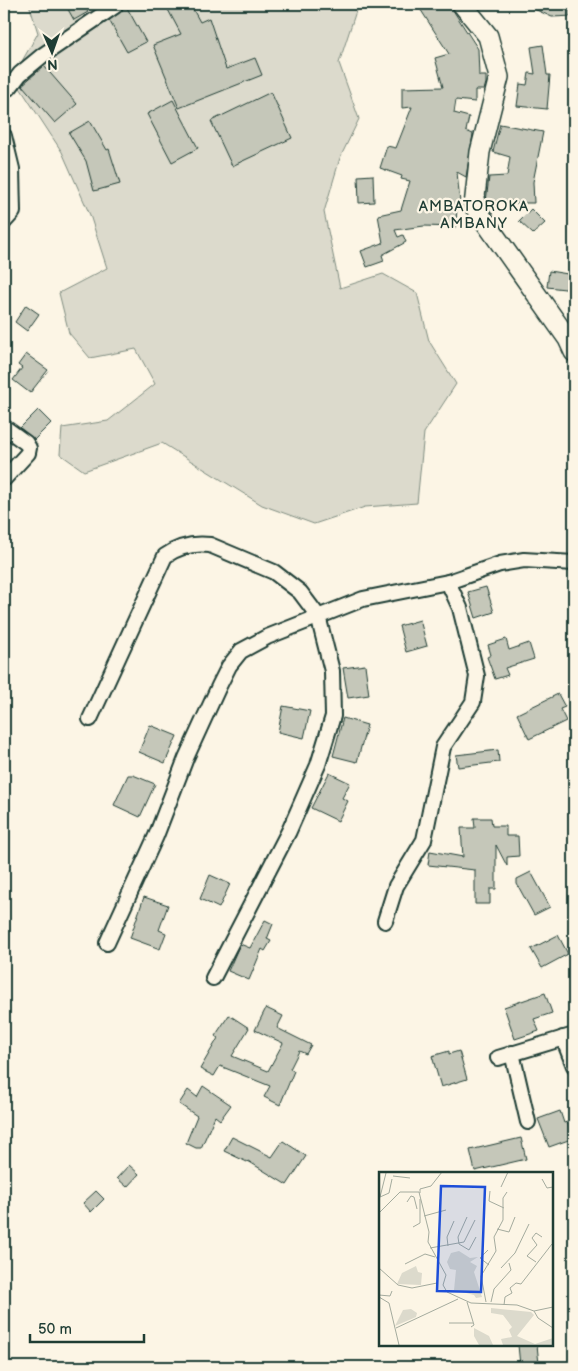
<svg xmlns="http://www.w3.org/2000/svg" width="578" height="1371" viewBox="0 0 578 1371" font-family="'Balsamiq Sans',sans-serif">
	<rect width="100%" height="100%" fill="#fcf5e5"/>
	<filter id="ink" filterUnits="userSpaceOnUse"><feTurbulence type="fractalNoise" baseFrequency=".02" numOctaves="2"/><feDisplacementMap in="SourceGraphic" scale="10" xChannelSelector="R" yChannelSelector="G"/><feConvolveMatrix kernelMatrix="1 2 1 2 8 2 1 2 1" color-interpolation-filters="sRGB"/></filter>
	<g filter="url(#ink)">
		<path fill="#dcdacc" stroke="#7e8c80" d="M29 4H346L356 11 339 63 359 119 340 158 324 212 340 288 383 274 417 293 429 341 456 384 424 433 417 503 365 507 314 524 262 505 162 443 84 471 60 454 62 428 108 421 155 384 136 349 90 358 69 333 59 293 107 268 90 215 62 152 13 77 38 33Z"/>
		<g fill="#c5c7b9" stroke="#1f3d34">
			<path d="M65 4H83L88 12 74 20Z"/>
			<path d="M165 4H190L200 22 209 18 226 69 255 58 262 75 179 108 153 45 181 34Z"/>
			<path d="M417 4H449L478 49 479 76H486V83L484 90H475V102L456 100 454 113 469 117 466 131 473 134 466 177 457 172 460 203 457 204 456 227 424 226 395 230 398 237 403 235 406 242 382 255 384 261 367 267 361 251 383 243 378 215 401 210 410 181 401 179 402 176 380 168 387 146 396 148 412 107 402 108V88L443 87 435 58 449 54Z"/>
			<path d="M523 4H574V16L552 17Z"/>
			<path d="M126 6 146 42 127 52 109 20Z"/>
			<path d="M543 45 547 75H550L547 109 517 106 520 84 527 85 529 73 535 74 531 47Z"/>
			<path d="M44 66 77 104 55 123 22 85Z"/>
			<path d="M271 92 292 138 232 166 211 121Z"/>
			<path d="M173 100 198 148 172 162 147 114Z"/>
			<path d="M90 121 107 150 109 149 120 184 94 191 86 161 69 133Z"/>
			<path d="M500 124 543 132 533 182 534 203H512V201L486 202 489 177 507 176 510 157 493 152Z"/>
			<path d="M373 175 374 202 359 203 358 176Z"/>
			<path d="M531 209 545 223 533 234 519 221Z"/>
			<path d="M549 271 574 275V290L547 287Z"/>
			<path d="M26 305 39 314 27 331 15 322Z"/>
			<path d="M26 354 48 370 30 393 13 380 22 368 18 365Z"/>
			<path d="M38 410 51 423 34 440 20 428Z"/>
			<path d="M486 587 494 612 476 618 468 592Z"/>
			<path d="M420 620 427 646 406 652 399 626Z"/>
			<path d="M506 639 509 650 529 643 534 659 505 668 508 675 495 679 487 657 491 655 488 645Z"/>
			<path d="M365 665 369 695 348 698 343 668Z"/>
			<path d="M558 694 565 707 560 709 566 721 529 739 517 714Z"/>
			<path d="M283 706 310 711 304 738 278 732Z"/>
			<path d="M343 718 367 725 357 762 333 756Z"/>
			<path d="M150 725 177 736 165 763 139 752Z"/>
			<path d="M498 750 499 762 458 767 456 755Z"/>
			<path d="M329 773 350 783 342 798 348 801 338 821 311 808Z"/>
			<path d="M128 775H133L155 784 140 817 114 805Z"/>
			<path d="M474 818H491L492 826H506V836H518L519 856 507 857V866L496 845V889H490V904H475V870L428 865 430 851 463 857 461 828H475Z"/>
			<path d="M531 872 550 907 534 915 517 884V879Z"/>
			<path d="M210 875 230 884 219 908 200 899Z"/>
			<path d="M144 897 168 905 159 930 166 933 160 949 130 938Z"/>
			<path d="M265 920 273 924 267 939 271 941 265 951 262 949 249 980 228 971 240 944 250 948Z"/>
			<path d="M558 935 568 954 542 968 531 949Z"/>
			<path d="M545 993 552 1013 534 1019 539 1031 515 1039 504 1007Z"/>
			<path d="M266 1008 283 1016 277 1028 311 1045 306 1054 299 1051 290 1069 294 1071 280 1105 264 1097 270 1086 220 1066 214 1076 200 1069 218 1038 215 1036 229 1015 249 1028 232 1056 268 1071 283 1043 255 1030Z"/>
			<path d="M449 1051V1054L459 1051 467 1079 441 1087 432 1056Z"/>
			<path d="M203 1086 231 1105 220 1120 215 1116 201 1148H196L186 1143 197 1116 179 1104 188 1090 197 1097Z"/>
			<path d="M560 1111 564 1123 567 1122 574 1138 549 1147 538 1119Z"/>
			<path d="M232 1137 272 1157 283 1141 306 1156 287 1185 248 1161 247 1162 224 1151Z"/>
			<path d="M521 1138 526 1159 475 1171 470 1150Z"/>
			<path d="M129 1165 139 1174 127 1187 117 1178Z"/>
			<path d="M96 1191 104 1199 91 1212 83 1203Z"/>
			<path d="M518 1345H537L539 1364 520 1365Z"/>
		</g>
		<g fill="none" stroke-linecap="round" stroke-linejoin="round">
			<defs>
				<g id="street">
					<path d="M4 90 10 87 20 74 43 55 115 6"/>
					<path d="M4 136 12 169 13 212 4 222"/>
					<path d="M4 427 26 443 29 448 28 453 4 479"/>
					<path d="M90 719 165 556C179 546 193 543 210 545L274 572 300 592 318 616 332 671 333 716 318 765 289 831 213 978"/>
					<path d="M385 921 396 886 424 840 443 747 473 702 477 676 460 608 448 582"/>
					<path d="M107 943 156 836 186 758 219 686 229 666 241 651 267 637 363 599 448 582 500 564 524 560 574 563"/>
					<path d="M563 1038 574 1066"/>
					<path d="M512 1053 528 1122"/>
					<path d="M498 1058 574 1035"/>
				</g>
				<path id="secondary" d="M462 4 488 36 499 77 480 152 474 206 568 339 574 352"/>
			</defs>
			<use href="#street" stroke="#1f3d34" stroke-width="18"/>
			<use href="#secondary" stroke="#1f3d34" stroke-width="22"/>
			<use href="#street" stroke="#fcf5e5" stroke-width="14"/>
			<use href="#secondary" stroke="#fcf5e5" stroke-width="19"/>
		</g>
	</g>
	<g text-anchor="middle" stroke-width="4.5" stroke-linejoin="round" paint-order="stroke">
		<g font-size="15" letter-spacing="1" fill="#1f3d34" stroke="#fcf5e5">
			<text x="474" y="211">AMBATOROKA<tspan x="474" dy="17">AMBANY</tspan></text>
		</g>
	</g>
	<g transform="translate(379 1172)">
		<rect width="174" height="174" fill="#fcf5e5"/>
		<path d="M80 79 91 86 99 85 91 90 98 94 95 100 103 125 97 126 95 123 75 118 77 98 71 97 68 90 72 81ZM37 94 39 100 43 101 42 113 18 112 23 101ZM112 136 152 140 155 143 138 164 156 172 174 166V173H124L122 167 133 165 130 158 133 155 124 143 112 141ZM32 137 38 141 37 145 16 154 24 138ZM95 156 110 164 114 173H100L95 164Z" fill="#dcdacc"/>
		<path fill="none" stroke="#a4ab9e" stroke-width="1" d="M7 1 1 25 10 21 13 7M14 4 31 6M163 7 168 16 174 15M122 15 129 0M111 19 110 29 125 36M41 21V17L52 14 63 0M28 30 32 24 35 25 38 37M0 41 21 20H40L50 60 49 70 67 103 64 113 68 120 92 131 138 133 155 139 174 135M45 44 67 38M88 45 79 65 80 72 90 78 97 65M34 55 41 51V27M118 57 130 60 136 45M69 74 68 65 75 49M51 76 85 70 96 48M109 78 101 86 110 93M157 90 148 84 158 73 153 66 157 61 163 65M26 92 46 82 56 85M0 96 19 113 33 116 58 111M122 96 136 81 150 52M0 123 11 124 13 119M0 125 10 131 20 173M88 130 95 153 92 155M107 130 102 104 117 79 115 65 124 48V26L128 20M112 130 115 117 132 98 130 91M125 133 126 125 133 121 131 116 137 111 142 112 173 72M155 139 159 146 174 156M70 151H94M17 156 79 127"/>
		<path fill="#1d4ed8" fill-opacity="0.15" stroke="#1d4ed8" stroke-width="2.5" d="M62 14 106 15 102 120 58 119Z"/>
		<rect width="174" height="174" fill="none" stroke="#1f3d34" stroke-width="2.5"/>
	</g>
	<rect width="578" height="1371" fill="none" stroke="#fcf5e5" stroke-width="20"/>
	<rect x="10" y="10" width="558" height="1351" fill="none" stroke="#1f3d34" stroke-width="2" filter="url(#ink)"/>
	<g transform="translate(52 52) rotate(178)" stroke="#fcf5e5" stroke-width="4" paint-order="stroke">
	<path d="M0-4L9 19L0 12L-9 19Z" fill="#1f3d34"/>
	<text y="-8" font-size="14" font-weight="bold" text-anchor="middle" fill="#1f3d34">N</text>
	</g>
	<path d="M30 1334v8h114v-8" fill="none" stroke="#1f3d34" stroke-width="2.5"/>
	<text x="38" y="1334" font-size="15" fill="#1f3d34" stroke="#fcf5e5" stroke-width="4" paint-order="stroke">50 m</text>
</svg>
